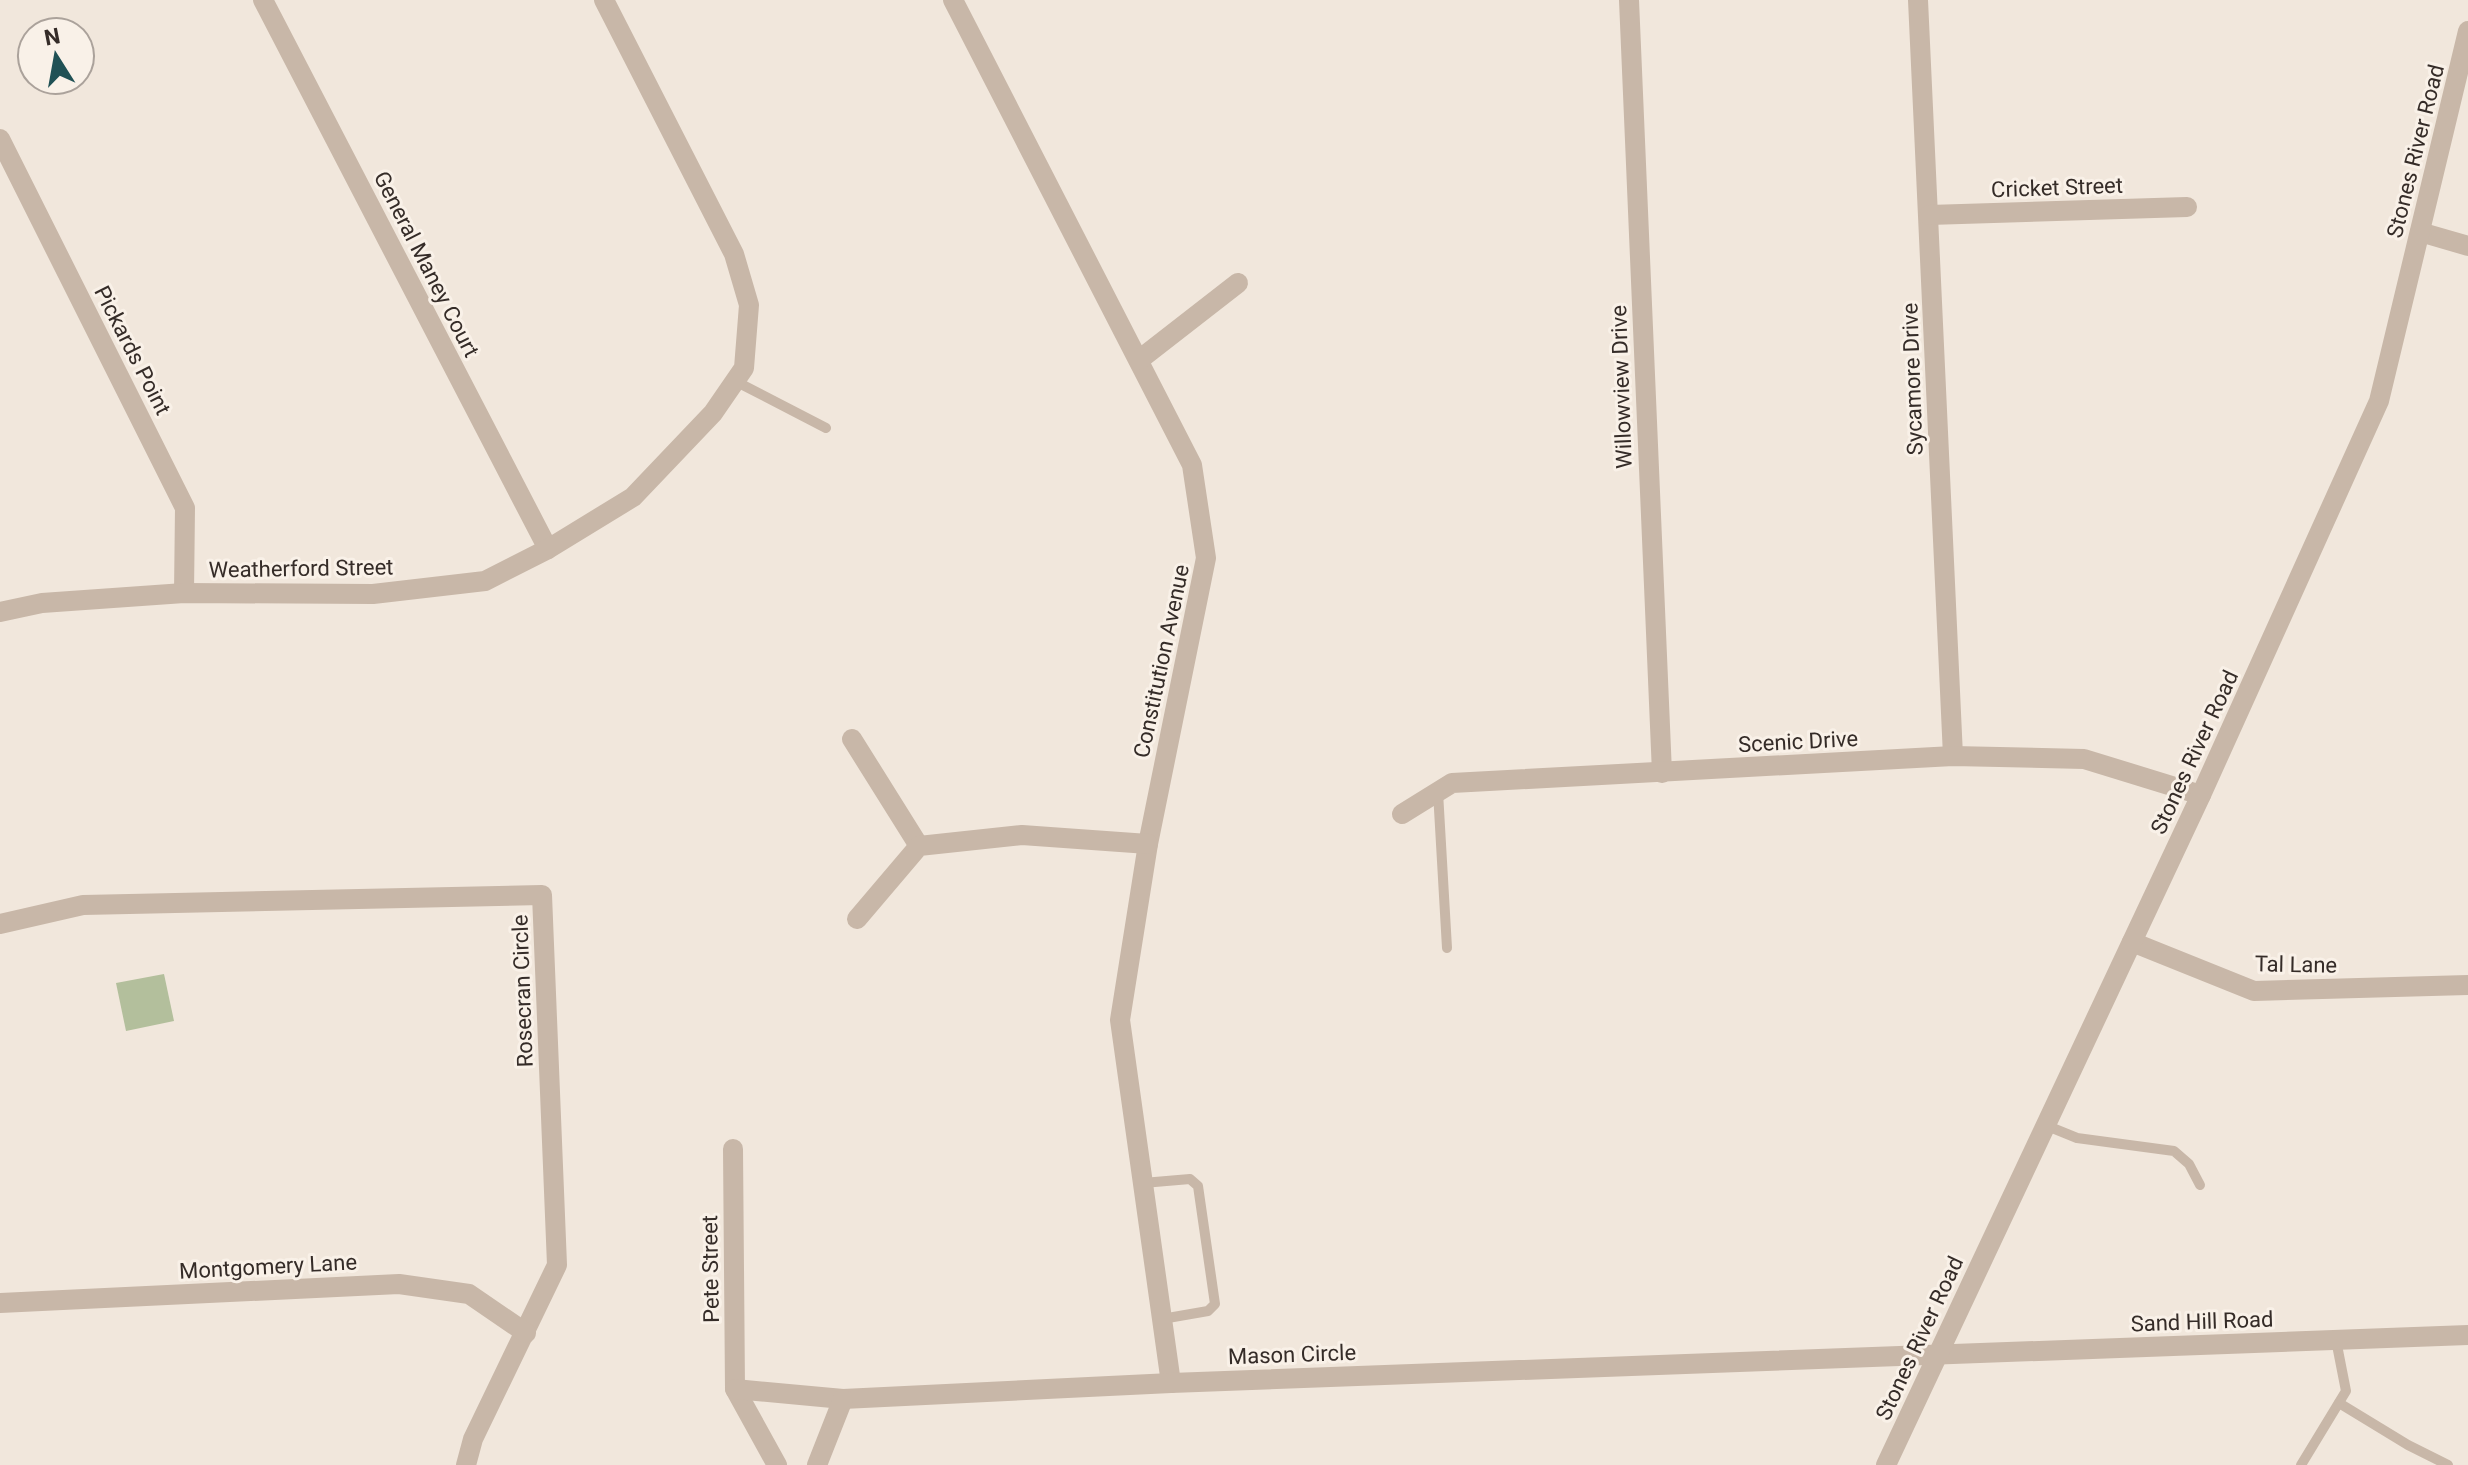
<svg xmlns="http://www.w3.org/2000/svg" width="2468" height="1465" viewBox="0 0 2468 1465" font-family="Roboto,sans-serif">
	<rect width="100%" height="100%" fill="#f1e7dc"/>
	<path fill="#b3bf9c" d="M164 974 174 1021 126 1031 116 983Z"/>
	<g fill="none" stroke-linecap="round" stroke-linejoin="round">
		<g stroke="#c8b7a8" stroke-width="10">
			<path d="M735 381 826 428"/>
			<path d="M1438 792 1447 948"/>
			<path d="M2045 1125 2077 1138 2174 1151 2189 1164 2200 1185"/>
			<path d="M1143 1183 1190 1179 1198 1186 1215 1304 1208 1311 1162 1319"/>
			<path d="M2339 1403 2408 1445 2448 1465"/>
			<path d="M2301 1465 2346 1391 2336 1340"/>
		</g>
		<g stroke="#c8b7a8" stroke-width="20">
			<path d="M263 0 548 549"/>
			<path d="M953 0 1192 465 1206 558 1148 844 1120 1020 1171 1383"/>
			<path d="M1629 0 1662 773"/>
			<path d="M1918 0 1953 756"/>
			<path d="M0 139 185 508 184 593"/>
			<path d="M1929 215 2187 207"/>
			<path d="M2420 232 2468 246"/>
			<path d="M1139 360 1238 283"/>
			<path d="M0 612 42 603 184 593 373 594 485 581 548 549 633 497 713 413 744 368 749 305 734 254 604 0"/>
			<path d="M852 739 919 846"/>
			<path d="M1402 814 1452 783 1953 756 2084 759 2201 795"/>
			<path d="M857 919 919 846 1022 835 1148 844"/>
			<path d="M0 924 83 905 542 895 557 1265 473 1439 466 1465"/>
			<path d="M2132 942 2254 991 2468 985"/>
			<path d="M733 1149 735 1389 777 1465"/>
			<path d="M0 1303 399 1284 469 1294 526 1333"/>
			<path d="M735 1389 843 1399 1171 1383 2468 1335"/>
			<path d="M817 1465 843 1399"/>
			<path d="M1886 1465 2201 795 2379 401 2468 31"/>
		</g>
	</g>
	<g text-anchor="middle" stroke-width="6" stroke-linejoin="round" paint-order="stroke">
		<g font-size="22" fill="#352c28" stroke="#f9f1e8">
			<text transform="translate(2415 151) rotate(-76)" y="8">Stones River Road</text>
			<text transform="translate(2057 187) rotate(-2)" y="8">Cricket Street</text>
			<text transform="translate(427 264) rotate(63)" y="8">General Maney Court</text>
			<text transform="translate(133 350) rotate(63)" y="8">Pickards Point</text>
			<text transform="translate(1912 379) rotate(-92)" y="8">Sycamore Drive</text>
			<text transform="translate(1621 387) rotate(-92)" y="8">Willowview Drive</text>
			<text transform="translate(301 568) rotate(-1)" y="8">Weatherford Street</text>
			<text transform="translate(1161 661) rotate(-78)" y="8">Constitution Avenue</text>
			<text transform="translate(1798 741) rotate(-3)" y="8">Scenic Drive</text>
			<text transform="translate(2194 752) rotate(-65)" y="8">Stones River Road</text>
			<text transform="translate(2296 964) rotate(1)" y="8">Tal Lane</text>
			<text transform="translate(522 991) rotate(-92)" y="8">Rosecran Circle</text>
			<text transform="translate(268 1266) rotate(-3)" y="8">Montgomery Lane</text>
			<text transform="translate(710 1269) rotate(-91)" y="8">Pete Street</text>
			<text transform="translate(2202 1321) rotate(-2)" y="8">Sand Hill Road</text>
			<text transform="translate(1919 1338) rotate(-65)" y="8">Stones River Road</text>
			<text transform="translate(1292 1354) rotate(-2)" y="8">Mason Circle</text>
		</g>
	</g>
	<g transform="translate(56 56) rotate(349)"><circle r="38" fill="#f9f1e8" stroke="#aba29b" stroke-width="2"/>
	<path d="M0-6L14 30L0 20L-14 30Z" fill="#205155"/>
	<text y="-12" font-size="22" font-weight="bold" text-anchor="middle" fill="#352c28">N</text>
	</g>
</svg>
